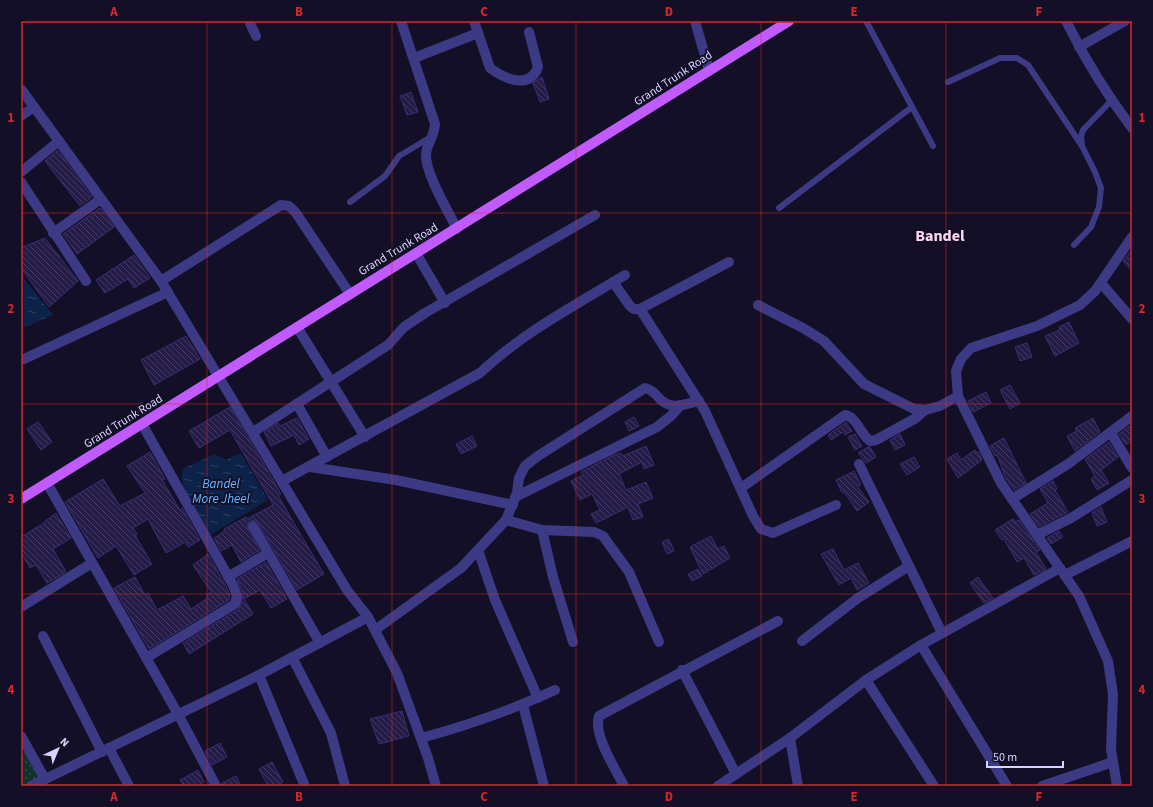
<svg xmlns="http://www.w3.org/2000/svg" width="1153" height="807" viewBox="0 0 1153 807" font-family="'Source Sans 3',sans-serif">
	<defs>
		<pattern id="park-dots" width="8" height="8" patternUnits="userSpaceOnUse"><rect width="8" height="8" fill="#12302f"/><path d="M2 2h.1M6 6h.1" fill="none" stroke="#344d4e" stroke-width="1.8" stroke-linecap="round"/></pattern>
		<pattern id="water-ripples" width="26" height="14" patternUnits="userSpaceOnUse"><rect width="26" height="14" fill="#0c2248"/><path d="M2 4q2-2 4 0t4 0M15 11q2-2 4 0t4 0" fill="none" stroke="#2f4163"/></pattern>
		<pattern id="building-back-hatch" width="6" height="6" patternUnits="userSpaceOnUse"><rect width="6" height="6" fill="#241b47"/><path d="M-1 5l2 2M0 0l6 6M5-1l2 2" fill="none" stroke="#433b63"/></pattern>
	</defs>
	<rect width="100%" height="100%" fill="#130f26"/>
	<path fill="url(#park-dots)" d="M32 749 47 779 32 786H21V754Z"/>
	<g fill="url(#water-ripples)">
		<path d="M21 275 53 315 21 329Z"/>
		<path d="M241 453 268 500 210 535C201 520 174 485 184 468L215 454 226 460Z"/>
	</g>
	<g fill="url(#building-back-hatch)" stroke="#3b2d73">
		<path d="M542 77 549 99 540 102 533 83Z"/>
		<path d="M411 92 418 112 407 115 400 96Z"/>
		<path d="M58 150 92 197 80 206 45 161Z"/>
		<path d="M100 208 114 227 77 254 63 234Z"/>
		<path d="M45 238 78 281 49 307 21 268V248Z"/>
		<path d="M1131 251 1132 252V271L1123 261Z"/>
		<path d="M134 255 150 278 134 288 128 279 105 293 96 280Z"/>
		<path d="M1069 322 1079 343 1055 356 1045 336 1060 330 1059 327Z"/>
		<path d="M186 336 200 359 154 385 141 360Z"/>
		<path d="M1027 343 1032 357 1020 361 1015 347Z"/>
		<path d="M1010 385 1020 403 1010 409 1000 390Z"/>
		<path d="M986 392 991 403 973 412 968 401Z"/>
		<path d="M230 407 272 478 281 494 278 495 291 518 324 574 297 590 257 521 250 520 247 526 260 550 241 562 232 545 221 551 214 538 225 531 224 529 246 517 247 519 273 505 230 430 199 448 189 431Z"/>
		<path d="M634 417 639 426 629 431 625 422Z"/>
		<path d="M297 418 309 439 299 445 294 435 271 446 264 432 278 423 280 426Z"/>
		<path d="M1093 418 1100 432 1075 451 1067 436 1077 431 1075 428Z"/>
		<path d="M38 422 52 442 41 450 27 429Z"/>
		<path d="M846 422 852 431 845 435 843 432 831 440 828 435Z"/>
		<path d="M1129 426 1132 430V440L1126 445 1119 434Z"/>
		<path d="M855 434 862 446 855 450 848 437Z"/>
		<path d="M900 434 905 445 895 450 890 440Z"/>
		<path d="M472 436 477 446 461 454 456 444Z"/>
		<path d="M1004 438 1026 483 1014 490 1006 479 997 455 995 456 990 446Z"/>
		<path d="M1109 442 1118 457 1101 470 1109 483 1097 490 1091 479 1095 476 1085 459Z"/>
		<path d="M646 446 654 465 644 469 642 462 619 474 626 490 646 482 653 498 638 504 643 517 633 520 628 507 596 523 591 514 600 510 592 494 580 500 571 481 583 475 581 472 614 455 621 453 623 456Z"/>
		<path d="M868 447H870L876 457 866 463 858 453Z"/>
		<path d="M975 450 977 453 979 452 982 460 958 478 947 459 957 453 961 460Z"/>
		<path d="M150 452 165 479 162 480 180 510 182 508 200 540 188 547 185 542 166 553 148 519 133 528 137 534 135 535 152 564 134 575 116 546 98 558 65 502 103 479 120 506 145 493 127 466Z"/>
		<path d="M914 457 920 467 907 475 900 464Z"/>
		<path d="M854 471 861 485 857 486 869 502 857 511 844 492 842 493 836 480Z"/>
		<path d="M1053 481 1057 489 1055 490 1068 512 1039 527 1030 514 1048 503 1040 489Z"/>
		<path d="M1101 507 1107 522 1097 526 1092 513Z"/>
		<path d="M56 513 71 538 53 549 66 572 47 583 36 565 30 568 21 553V537L44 523V522Z"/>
		<path d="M1013 519 1015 522 1019 520 1040 550 1036 552 1046 569 1034 575 1024 558 1017 562 1004 539 1002 540 995 530Z"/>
		<path d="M1059 531 1063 537 1051 544 1047 538Z"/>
		<path d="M711 536 718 549 724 546 730 558 703 574 690 547Z"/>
		<path d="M669 539 674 551 667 554 662 542Z"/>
		<path d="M833 549 844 570 858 563 869 583 857 590 851 578 839 585 821 554Z"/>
		<path d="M208 554 227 588 230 596 229 600 149 649 114 588 135 577 145 595 148 593 157 610 183 596 191 609 208 598 206 595 211 592 193 565Z"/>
		<path d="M266 562 287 599 271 608 260 590 244 599 253 614 189 654 183 643 239 609 243 594 237 579Z"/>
		<path d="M698 569 702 576 692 581 688 574Z"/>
		<path d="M978 577 993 598 984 603 970 583Z"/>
		<path d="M402 711 409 736 379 744 370 719Z"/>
		<path d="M220 743 227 757 212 765 205 751Z"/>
		<path d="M272 762 283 782 276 786H268L259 769Z"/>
		<path d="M198 770 204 782 197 786H184L180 780Z"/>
		<path d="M236 776 241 786H222V783Z"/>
	</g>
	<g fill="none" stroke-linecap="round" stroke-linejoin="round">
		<g stroke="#3d3a85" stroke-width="6">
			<path d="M866 21 933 146"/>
			<path d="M948 82 1000 58H1017L1028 65 1082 146"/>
			<path d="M350 202 385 176 399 156 431 137"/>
			<path d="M779 208 912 107"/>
			<path d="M1074 245 1091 227 1099 207 1101 188 1095 172 1082 146 1081 136 1083 130 1111 101"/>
		</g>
		<g stroke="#3d3a85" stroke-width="10">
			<path d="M249 21 256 36"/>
			<path d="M401 21 435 124C434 138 427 143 426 154 425 173 448 211 457 229"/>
			<path d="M474 21 490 68C505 79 530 90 538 67L529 32"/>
			<path d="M695 21 709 70"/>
			<path d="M1066 21C1085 59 1106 94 1132 128"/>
			<path d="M1079 47 1125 21"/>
			<path d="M414 58 478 33"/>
			<path d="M21 116 34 107"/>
			<path d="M21 172 59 141"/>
			<path d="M21 182 86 281"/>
			<path d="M53 233 101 199"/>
			<path d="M416 253 445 303"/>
			<path d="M161 281 281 205 289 206 296 213 350 294"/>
			<path d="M613 282 630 306 634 309H640L729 262"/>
			<path d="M1101 283 1132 319"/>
			<path d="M758 305 803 328 824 341 864 384 914 409 925 410 940 406 958 396"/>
			<path d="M640 309 705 411 753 516 761 529 773 533 836 505"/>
			<path d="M297 327 365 437"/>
			<path d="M24 359 168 292"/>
			<path d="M297 404 327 457"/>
			<path d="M142 424 233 585 237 596 235 604 146 658"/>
			<path d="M253 432 388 345 404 327 425 313 595 215"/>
			<path d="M1111 433 1132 468"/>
			<path d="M859 464 942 633"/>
			<path d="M310 467 396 480 513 505"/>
			<path d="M282 481 480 373C522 333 576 305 625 275"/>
			<path d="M47 483 178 714 216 786"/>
			<path d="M741 488 845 415C857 417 860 434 870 441L876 440 916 418 925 410"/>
			<path d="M515 497 657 427 672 415 681 405"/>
			<path d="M1012 499 1068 464 1132 416"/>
			<path d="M506 520 542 530 594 532 603 536 629 572 659 642"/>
			<path d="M253 526 320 643"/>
			<path d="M542 530 553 577 573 642"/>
			<path d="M1037 535 1071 518 1132 480"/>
			<path d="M478 550 495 600 538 698"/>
			<path d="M1065 575 1132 541"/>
			<path d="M228 577 268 553"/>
			<path d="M21 607 92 563"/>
			<path d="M375 630 461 568 506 520 517 493 519 478 525 466 538 456 645 388C652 390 656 394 660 399 672 411 684 404 699 401"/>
			<path d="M43 636 102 752"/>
			<path d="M802 641 858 598 909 566"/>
			<path d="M921 645 1007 786"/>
			<path d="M292 657 331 733 345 786"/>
			<path d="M682 670 736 774"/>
			<path d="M259 675 304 784"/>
			<path d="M866 680 934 786"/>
			<path d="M523 705 544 786"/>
			<path d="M21 736 45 779"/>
			<path d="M421 738C470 725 509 711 555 690"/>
			<path d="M790 738 798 786"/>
			<path d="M109 748 129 786"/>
			<path d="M31 786 259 675 368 617"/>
			<path d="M624 786C615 768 593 735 599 716L778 621"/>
			<path d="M718 786 790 738 866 680 921 645 1060 568"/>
			<path d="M1042 786 1113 762"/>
			<path d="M1117 786 1111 749 1113 694 1108 661 1079 596 1001 483 958 396 956 371 961 359 971 348 1037 326 1080 305 1095 291 1132 237"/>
		</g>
		<path stroke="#3d3a85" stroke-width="10" d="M21 89 161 281 347 590 368 617 397 673 428 758 436 786"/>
		<path stroke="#c25bff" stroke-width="10" d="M21 499 789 21"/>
	</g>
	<path fill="none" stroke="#d62828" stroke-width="1" stroke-opacity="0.55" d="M207 21V786M392 21V786M576 21V786M761 21V786M946 21V786M21 213H1132M21 404H1132M21 594H1132"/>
	<g text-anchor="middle" stroke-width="4" stroke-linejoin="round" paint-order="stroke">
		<g font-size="12" fill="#d9d4ff" stroke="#130f26">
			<text transform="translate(673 78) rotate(-33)" y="4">Grand Trunk Road</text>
			<text transform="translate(398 249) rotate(-31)" y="4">Grand Trunk Road</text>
			<text transform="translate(123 421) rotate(-32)" y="4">Grand Trunk Road</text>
		</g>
		<g font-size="13" font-style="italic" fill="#62b6ff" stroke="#130f26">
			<text x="221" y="488">Bandel<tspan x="221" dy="15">More Jheel</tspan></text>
		</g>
		<g font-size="16" font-weight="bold" fill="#ffd6f0" stroke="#130f26">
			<text x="940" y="241">Bandel</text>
		</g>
	</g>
	<rect width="1153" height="807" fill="none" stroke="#130f26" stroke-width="44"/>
	<g transform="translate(58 749) rotate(44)" stroke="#130f26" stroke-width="3" paint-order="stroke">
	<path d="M0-3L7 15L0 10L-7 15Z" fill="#d9d4ff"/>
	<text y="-6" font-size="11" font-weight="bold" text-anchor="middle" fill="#d9d4ff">N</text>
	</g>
	<path d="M987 761v6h76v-6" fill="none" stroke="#d9d4ff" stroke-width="2"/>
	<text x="993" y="761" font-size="12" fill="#d9d4ff" stroke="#130f26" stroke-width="3" paint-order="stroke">50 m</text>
	<rect x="22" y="22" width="1109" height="763" fill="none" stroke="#d62828" stroke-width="1.5"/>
	<g font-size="13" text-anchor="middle" font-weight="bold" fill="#d62828">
		<text x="114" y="16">A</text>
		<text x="299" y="16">B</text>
		<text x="484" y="16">C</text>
		<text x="669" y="16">D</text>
		<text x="854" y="16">E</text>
		<text x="1039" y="16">F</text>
		<text x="11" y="122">1</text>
		<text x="1142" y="122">1</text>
		<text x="11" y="313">2</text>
		<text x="1142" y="313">2</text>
		<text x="11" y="503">3</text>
		<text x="1142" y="503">3</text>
		<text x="11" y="694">4</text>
		<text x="1142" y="694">4</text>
		<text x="114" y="801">A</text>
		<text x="299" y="801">B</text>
		<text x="484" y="801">C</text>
		<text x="669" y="801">D</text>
		<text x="854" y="801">E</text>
		<text x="1039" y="801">F</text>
	</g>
</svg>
